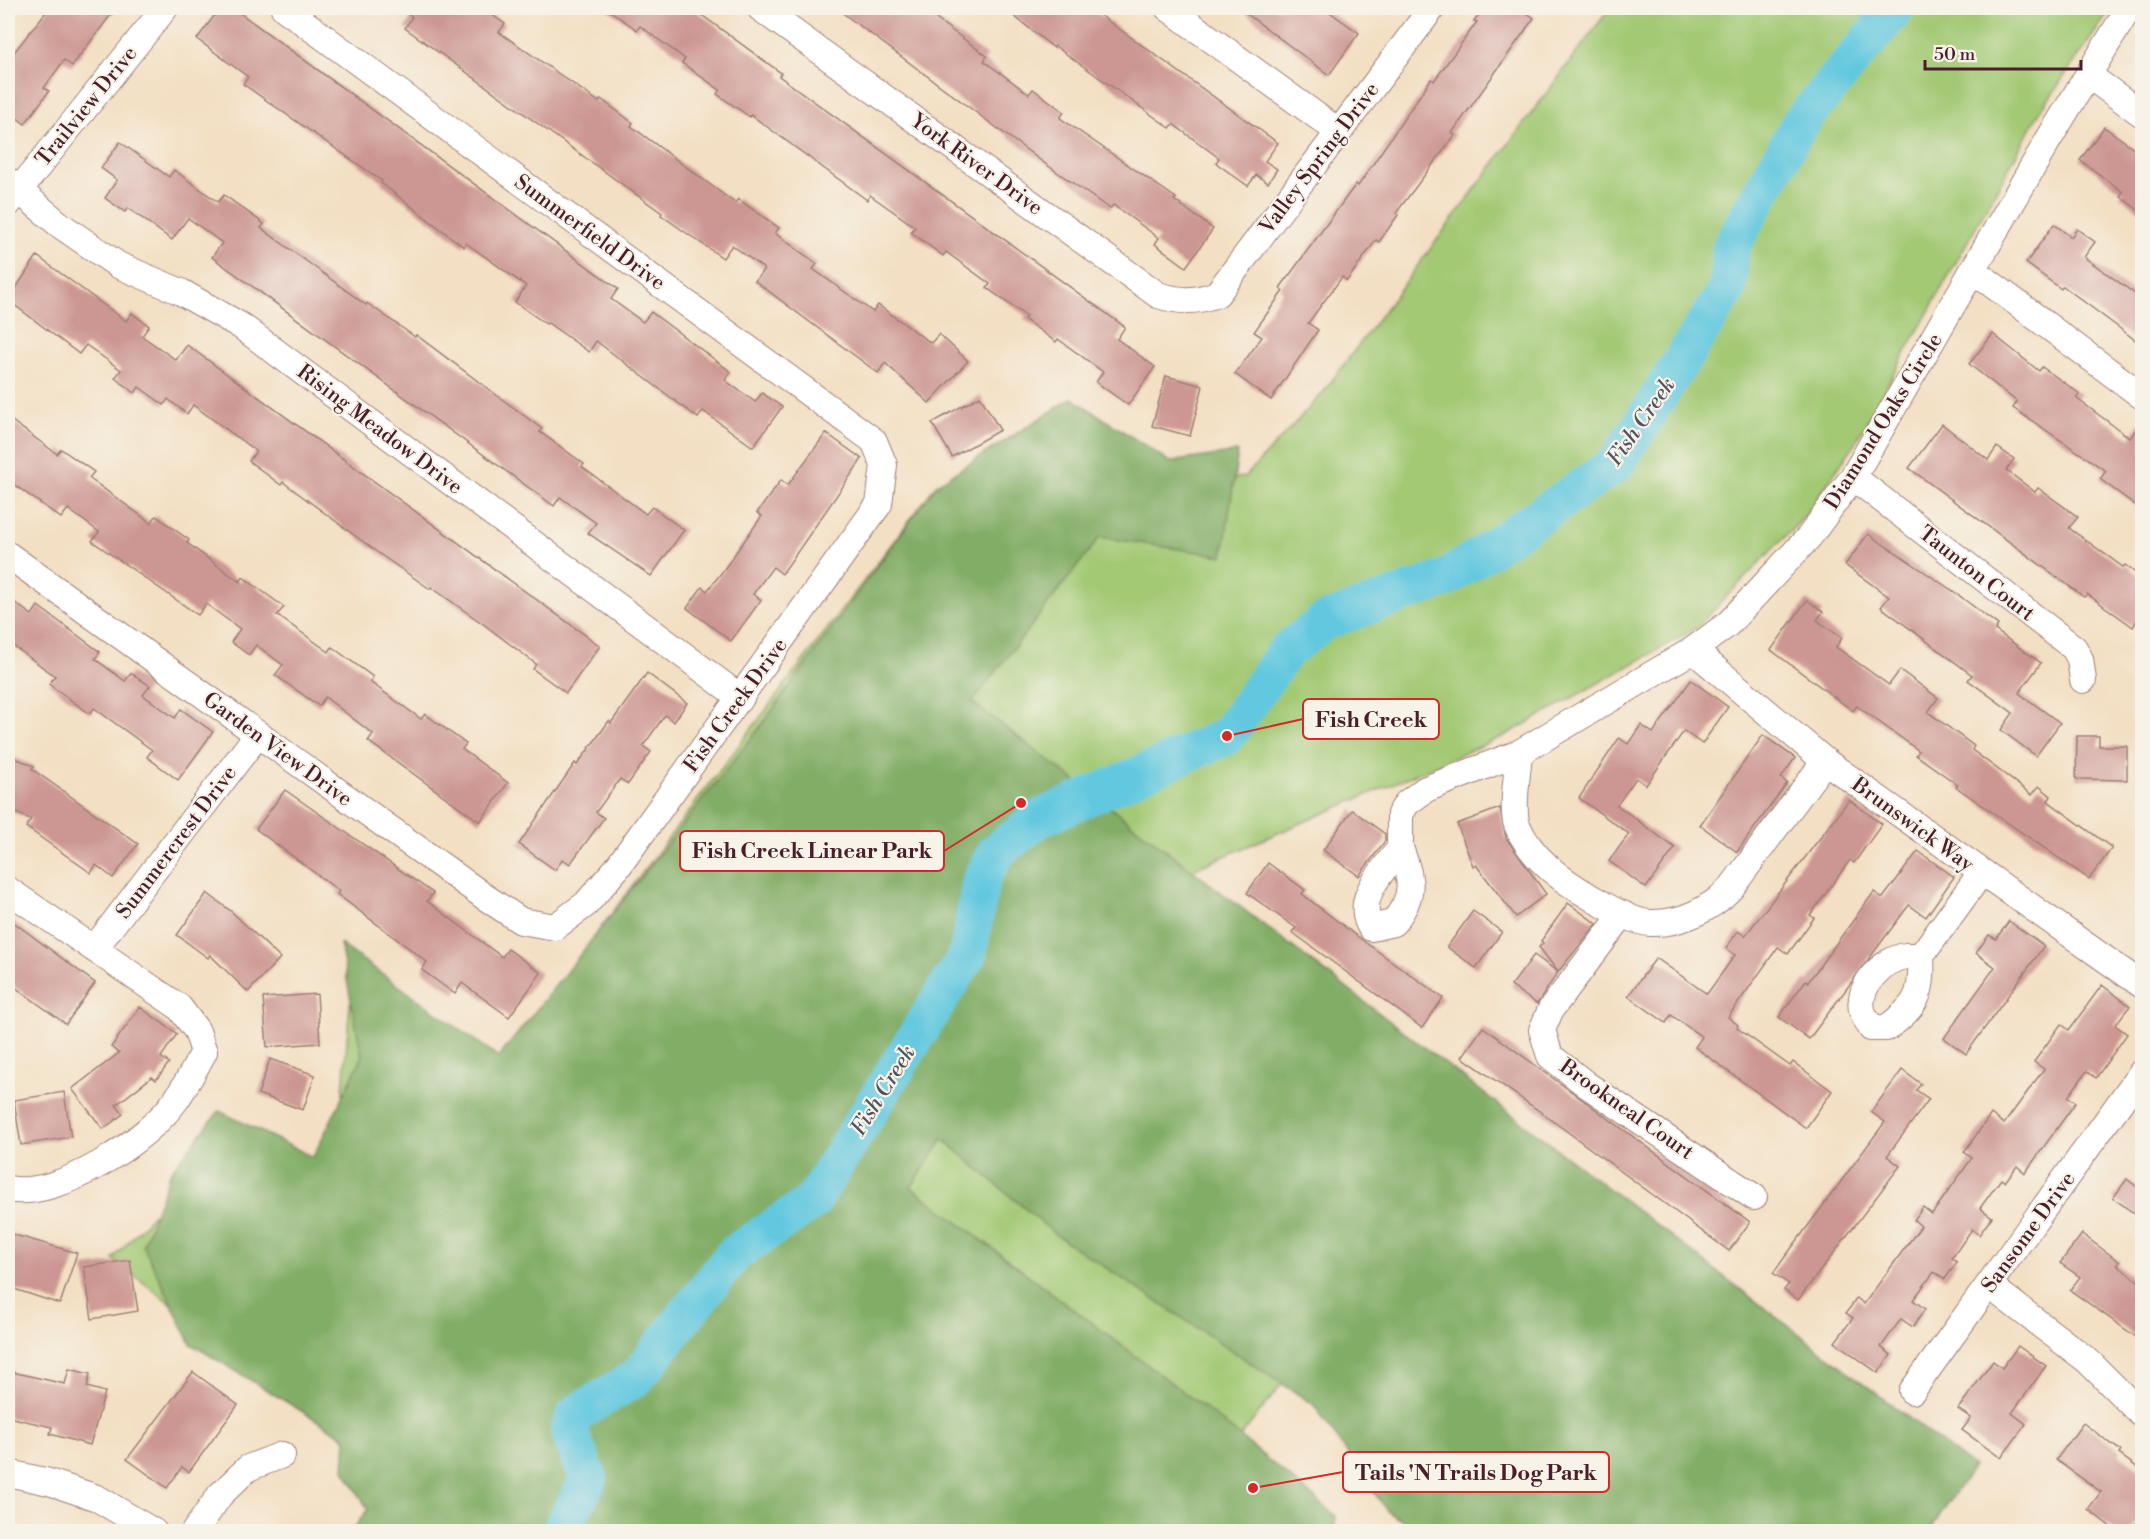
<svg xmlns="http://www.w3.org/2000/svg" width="2150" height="1539" viewBox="0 0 2150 1539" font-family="'Libre Bodoni',serif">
	<rect width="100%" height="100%" fill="#f7f3e8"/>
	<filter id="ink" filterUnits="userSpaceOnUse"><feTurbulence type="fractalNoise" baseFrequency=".0167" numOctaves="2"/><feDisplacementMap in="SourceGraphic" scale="12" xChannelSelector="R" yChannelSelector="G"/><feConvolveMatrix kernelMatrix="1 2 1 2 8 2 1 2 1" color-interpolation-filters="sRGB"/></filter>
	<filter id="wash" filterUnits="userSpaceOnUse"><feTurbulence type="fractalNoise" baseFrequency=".008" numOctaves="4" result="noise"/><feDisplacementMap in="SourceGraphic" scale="24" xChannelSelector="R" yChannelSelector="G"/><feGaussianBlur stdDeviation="1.35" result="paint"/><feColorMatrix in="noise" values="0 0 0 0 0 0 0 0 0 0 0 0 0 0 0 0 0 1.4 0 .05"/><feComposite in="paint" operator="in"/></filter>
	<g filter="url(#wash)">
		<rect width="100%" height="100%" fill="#f3dfc3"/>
		<path fill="#a3c974" stroke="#767450" stroke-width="1.5" d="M1610 8H2112L2041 110 1854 445 1805 516 1695 629 1504 736 1176 877 1358 1289 1165 1531 406 1486 113 1259 215 1146 333 1215 350 1003 476 1104 593 938 937 484 1160 488 1245 477 1322 394Z"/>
		<path fill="#82ad66" stroke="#666648" stroke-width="1.5" d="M1072 398 1170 462 1238 452 1223 556 1100 537 972 702 1973 1467 1929 1531H1418L1387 1511 1313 1404 1056 1235 943 1139 911 1187 1214 1415 1336 1516 1334 1531H352L368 1509 344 1470 346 1438 191 1344 143 1245 171 1171 219 1111 313 1157 362 1057 340 944 499 1057 757 731 937 484Z"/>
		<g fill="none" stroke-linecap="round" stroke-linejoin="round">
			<path stroke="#62c8df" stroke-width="38" d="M560 1532 589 1479 569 1431 576 1414 637 1377 735 1253 812 1202 968 954 981 881 996 852 1040 818 1227 736 1285 652 1325 621 1445 579 1615 465 1728 288 1731 247 1800 123 1896 8"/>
		</g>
		<g id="blocks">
			<g fill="#cc9692">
				<path d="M49 8H116L72 66 64 60 44 88 49 91 25 124 8 111V60Z"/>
				<path d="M220 8H233L618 289 611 299 643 322 651 312 731 372 725 380 755 402 762 393 782 407 753 447 703 411 698 418 596 341 589 352 548 323 546 324 515 302 526 286 466 243 464 247 381 183 382 181 243 84 248 77 197 39Z"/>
				<path d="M399 8H482L505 24 499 32 599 102 601 99 633 123 631 126 735 203 738 199 779 228 775 233 817 264 813 269 873 312 878 305 931 343 939 334 968 361 929 403 885 363 878 373 755 281 764 269 732 245 723 258 682 230 661 215 662 213 405 28 412 17Z"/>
				<path d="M606 8H692L781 73 779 76 1125 327 1117 339 1155 367 1128 405 1096 382 1103 372 1058 339 1056 342 1024 319 1026 316 987 288 990 284 946 252 943 256 911 232 915 227 870 195 867 200 751 115 750 117 717 94 720 90 682 63 685 59 640 26 637 30Z"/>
				<path d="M836 8H921L987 56 984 61 1029 94 1033 89 1064 112 1060 118 1176 198 1174 200 1213 229 1186 267 1155 244 1159 238 1113 205 1110 209 1040 160Z"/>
				<path d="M1004 8H1090L1278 143 1265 161 1277 169 1268 183 1256 175 1248 186 1216 163 1219 158 1173 124 1170 128 1055 46 1054 48Z"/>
				<path d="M1239 8H1324L1359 33 1329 75Z"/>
				<path d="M1484 8H1520L1534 18 1452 133 1455 135 1396 213 1398 215 1379 242 1376 240 1347 281 1342 277 1308 323 1318 330 1271 400 1235 374 1262 337 1254 332 1283 291 1280 288 1356 184 1358 186 1431 79 1434 81 1477 22 1474 21Z"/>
				<path d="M2104 127 2142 154V213L2120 196 2123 192 2080 160Z"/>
				<path d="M120 142 169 177 174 170 218 202 224 195 264 224 261 228 309 263 366 305 367 303 415 337 416 335 542 429 540 432 584 464 582 467 646 514 652 507 684 530 651 576 588 533 596 523 560 497 554 506 212 257 222 243 188 218 172 240 128 208 125 212 105 198 117 180 101 168Z"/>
				<path d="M2054 224 2071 237 2077 229 2095 242 2084 257 2142 299V345L2063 286 2061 289 2026 263Z"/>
				<path d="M37 256 126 321 132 313 149 326 142 336 176 360 187 345 600 646 566 693 533 669 536 664 486 626 431 587 430 589 381 555 283 482 281 485 249 461 256 451 193 405 187 414 168 399 164 405 139 387 135 393 115 378 121 370 86 345 79 354 8 300Z"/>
				<path d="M1993 334 2039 371 2042 367 2080 394 2076 398 2130 438 2142 421V510L2100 479 2106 471 2013 408 2017 402 1969 364Z"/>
				<path d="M1166 376 1203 386 1190 436 1152 426Z"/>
				<path d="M980 396 1000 430 952 457 932 423Z"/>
				<path d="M8 418 57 454 61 449 94 472 89 478 151 523 156 516 189 540 187 543 240 582 243 577 284 607 277 615 329 652 332 647 373 677 370 682 421 719 425 714 466 744 462 749 508 783 480 822 368 741 373 734 325 697 319 706 275 675 283 665 256 645 249 655 231 642 240 629 206 604 198 615 92 541 99 532 68 509 61 518 8 480Z"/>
				<path d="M1942 424 1988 460 1997 447 2014 459 2006 470 2035 492 2038 488 2078 517 2069 528 2123 567 2125 565 2142 578V613L2133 627 2087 594 2084 597 1909 468Z"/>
				<path d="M826 433 862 459 782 574 773 567 753 594 761 600 731 641 687 608 702 587 707 591 722 572 762 516 757 513 781 480 788 485Z"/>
				<path d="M1868 534 1953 591 1998 625 1995 630 2041 663 2019 693 2060 723 2036 756 2001 730 2013 713 1968 680 1972 675 1881 607 1889 597 1845 565Z"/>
				<path d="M8 598 32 615 38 606 100 652 95 659 125 681 131 673 150 686 143 695 175 718 181 709 213 732 178 780 147 757 152 750 94 708 90 714 49 684 55 676 8 642Z"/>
				<path d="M1807 600 1823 612 1817 620 1842 638 1836 647 1889 685 1900 670 1938 698 1928 712 1974 746 1972 750 2032 795 2039 786 2051 796 2048 801 2112 848 2089 879 1956 787 1958 785 1916 755 1919 751 1857 706 1853 711 1771 650Z"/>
				<path d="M647 673 687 703 674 722 665 715 643 746 651 752 628 784 620 779 596 812 604 818 570 864 563 859 555 870 519 844 575 763 577 765 609 721 611 723Z"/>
				<path d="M1691 680 1728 707 1702 744 1684 731 1646 785 1636 778 1617 805 1675 848 1646 888 1609 861 1629 834 1579 798 1619 738 1628 744 1641 725 1653 733Z"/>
				<path d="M1763 735 1795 758 1781 778 1787 783 1737 852 1700 825Z"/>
				<path d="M2077 736H2099V746H2127V780L2076 779Z"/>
				<path d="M8 755 34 766 32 769 138 844 113 878 96 865 91 873 26 827 31 819 8 810Z"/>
				<path d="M285 790 433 893 427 901 502 957 508 949 541 973 509 1017 462 983 455 994 422 970 427 962 337 894 339 891 256 829Z"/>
				<path d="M1849 800 1882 824 1854 863 1850 860 1810 915 1814 918 1788 954 1778 947 1728 1017 1738 1025 1737 1028 1790 1066 1793 1062 1832 1091 1806 1128 1695 1047 1702 1037 1671 1015 1666 1023 1628 996 1656 958 1707 994 1735 955 1726 948 1738 931 1745 936Z"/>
				<path d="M1500 808 1506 838 1546 894 1516 917 1476 865 1473 866 1457 824Z"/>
				<path d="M1352 810 1385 834V841L1359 876 1323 850Z"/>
				<path d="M1918 851 1954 877 1926 917 1909 905 1809 1039 1779 1017 1806 980 1808 982 1874 892 1883 898Z"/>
				<path d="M1268 863 1305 890 1302 894 1362 940 1443 998 1422 1028 1292 932 1296 928 1247 893Z"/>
				<path d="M207 893 232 912 280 958 248 992 210 955 208 958 177 935Z"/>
				<path d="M1568 903 1597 924 1558 972 1539 947 1543 943 1541 941Z"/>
				<path d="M1473 911 1502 932 1476 968 1447 947Z"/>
				<path d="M8 918 95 983 66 1024 8 982Z"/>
				<path d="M2009 921 2044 946 1966 1054 1944 1038 1995 967 1976 953 1989 935 1996 939Z"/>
				<path d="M1534 955 1558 972 1537 1004 1511 986Z"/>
				<path d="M2102 985 2130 1006 2115 1025 2127 1034 2096 1078 2087 1071 2068 1097 2076 1102 2025 1173 2017 1166 2005 1182 2001 1179 1980 1208 1992 1217 1979 1235 1972 1229 1952 1258 1957 1262 1945 1279 1934 1272 1913 1300 1925 1309 1913 1327 1901 1319 1881 1347 1891 1355 1878 1373 1835 1342 1853 1318 1846 1313 1857 1298 1864 1304 1921 1226 1914 1220 1923 1207 1932 1214 1972 1158 1964 1152 1991 1114 2004 1124 2044 1069 2034 1062 2061 1024 2069 1030Z"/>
				<path d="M317 994 320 1043 267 1047 263 998Z"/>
				<path d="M140 1007 177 1034 161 1057 169 1063 156 1080 152 1077 116 1105 123 1114 103 1129 72 1089 119 1053 111 1047Z"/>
				<path d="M1483 1027 1750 1222 1729 1251 1542 1113 1462 1057Z"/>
				<path d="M270 1059 315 1075 303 1110 258 1094Z"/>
				<path d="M1902 1070 1921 1084 1916 1090 1929 1099 1887 1156 1900 1166 1798 1300 1784 1290 1789 1284 1773 1273 1885 1122 1871 1112Z"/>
				<path d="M64 1092 71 1137 21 1145 14 1100Z"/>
				<path d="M2127 1179 2142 1191V1219L2113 1198Z"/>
				<path d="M8 1233 77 1253 60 1304 8 1287Z"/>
				<path d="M2082 1234 2120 1262 2117 1265 2142 1284V1341L2070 1290 2080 1277 2060 1263Z"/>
				<path d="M130 1260 138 1311 92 1319 84 1267Z"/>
				<path d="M2018 1346 2046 1366 2012 1413 2026 1424 2001 1458 1962 1430 1971 1418 1958 1409 1993 1361 2002 1368Z"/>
				<path d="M69 1369 90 1374 87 1387 105 1392 90 1445 50 1434 52 1427 8 1417V1371L65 1384Z"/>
				<path d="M193 1372 238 1405 189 1472 182 1467 167 1488 127 1459Z"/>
				<path d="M2083 1423 2121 1451 2119 1454 2142 1471V1515L2130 1532H2117L2088 1509 2101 1492 2056 1460Z"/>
			</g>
		</g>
	</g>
	<g filter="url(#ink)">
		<use href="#blocks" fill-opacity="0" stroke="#9e7f77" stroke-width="1.5"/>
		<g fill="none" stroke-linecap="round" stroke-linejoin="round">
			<defs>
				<g id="minor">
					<path d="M760 8 1158 295C1180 302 1196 302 1217 294L1432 8"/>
					<path d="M1168 8 1339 132"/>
					<path d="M2088 75 2142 114"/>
					<path d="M8 181 60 225 118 265 181 292 241 326 741 698"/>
					<path d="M8 204 165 8"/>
					<path d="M1974 271 2142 396"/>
					<path d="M1853 477 2074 648 2080 659 2083 680"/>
					<path d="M8 555 485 897 521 921 555 927 586 904 617 868 879 504 884 465 874 441 284 8"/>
					<path d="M1693 650 1825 761 2142 985"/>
					<path d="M1519 753C1518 771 1511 808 1517 825 1523 840 1535 855 1547 866 1565 883 1626 922 1650 923 1680 924 1710 910 1731 888L1825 761"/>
					<path d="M1400 848V814L1407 803 1426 789 1519 753 1693 650 1728 624 1809 537 1853 477 2050 137 2129 8"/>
					<path d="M1400 848C1412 880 1416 895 1393 923L1371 928C1353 899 1384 870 1400 848Z"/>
					<path d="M8 890 179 1007 197 1031 204 1052C195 1068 186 1085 176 1100 148 1140 58 1200 8 1189"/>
					<path d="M1623 914 1551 1009 1542 1030 1550 1056 1587 1085 1754 1197"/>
					<path d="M94 949 258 734"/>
					<path d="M1906 956H1921C1923 995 1917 1005 1887 1028H1871C1869 1023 1863 1016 1862 1010 1857 985 1884 959 1906 956Z"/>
					<path d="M1921 956 1981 873"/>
					<path d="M1990 1286 2088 1361 2142 1415"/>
					<path d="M1912 1391 2142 1072"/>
					<path d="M8 1473 49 1482 97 1498 154 1532"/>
					<path d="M194 1532 220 1495 248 1468 282 1455"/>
				</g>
			</defs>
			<use href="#minor" stroke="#9e7f77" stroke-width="28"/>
			<use href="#minor" stroke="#fff" stroke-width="26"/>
		</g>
	</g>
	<g text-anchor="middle" stroke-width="4.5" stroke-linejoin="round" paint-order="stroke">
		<g font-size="21" fill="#4a1f2b" stroke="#f7f3e8">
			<text transform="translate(86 106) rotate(-51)" y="7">Trailview Drive</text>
			<text transform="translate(1319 158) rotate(-53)" y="7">Valley Spring Drive</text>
			<text transform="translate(977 164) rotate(36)" y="7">York River Drive</text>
			<text transform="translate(590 232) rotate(36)" y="7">Summerfield Drive</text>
			<text transform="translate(1883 421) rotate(-58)" y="7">Diamond Oaks Circle</text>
			<text transform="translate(380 429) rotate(37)" y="7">Rising Meadow Drive</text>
			<text transform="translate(1977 573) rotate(38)" y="7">Taunton Court</text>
			<text transform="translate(735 705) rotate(-54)" y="7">Fish Creek Drive</text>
			<text transform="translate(278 749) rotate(36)" y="7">Garden View Drive</text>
			<text transform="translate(1913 824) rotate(36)" y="7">Brunswick Way</text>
			<text transform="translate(176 842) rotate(-53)" y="7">Summercrest Drive</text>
			<text transform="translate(1627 1109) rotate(35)" y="7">Brookneal Court</text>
			<text transform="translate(2028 1232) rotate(-54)" y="7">Sansome Drive</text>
		</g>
		<g font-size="22" font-style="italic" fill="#515261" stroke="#f7f3e8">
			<text transform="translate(1640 421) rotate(-55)" y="8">Fish Creek</text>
			<text transform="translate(882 1090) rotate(-58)" y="8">Fish Creek</text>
		</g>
	</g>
	<path fill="none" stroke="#d62828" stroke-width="2" d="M1227 736L1303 719M1021 803L944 851M1253 1488L1343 1472"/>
	<g fill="#d62828" stroke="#f7f3e8" stroke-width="2">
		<circle cx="1227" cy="736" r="6"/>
		<circle cx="1021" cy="803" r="6"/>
		<circle cx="1253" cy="1488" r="6"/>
	</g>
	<g fill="#f7f3e8" stroke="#d62828" stroke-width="2">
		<rect x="1303" y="699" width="136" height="40" rx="6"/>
		<rect x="680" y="831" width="264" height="40" rx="6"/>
		<rect x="1343" y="1452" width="266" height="40" rx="6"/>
	</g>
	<g font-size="22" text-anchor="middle" font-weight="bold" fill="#4a1f2b">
		<text x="1371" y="727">Fish Creek</text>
		<text x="812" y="858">Fish Creek Linear Park</text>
		<text x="1476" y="1480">Tails 'N Trails Dog Park</text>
	</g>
	<rect width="2150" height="1539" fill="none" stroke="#f7f3e8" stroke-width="30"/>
	<path d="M1925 60v9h156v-9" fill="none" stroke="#4a1f2b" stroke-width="3"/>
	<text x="1934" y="60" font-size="18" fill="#4a1f2b" stroke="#f7f3e8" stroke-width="4.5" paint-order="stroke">50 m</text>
</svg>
